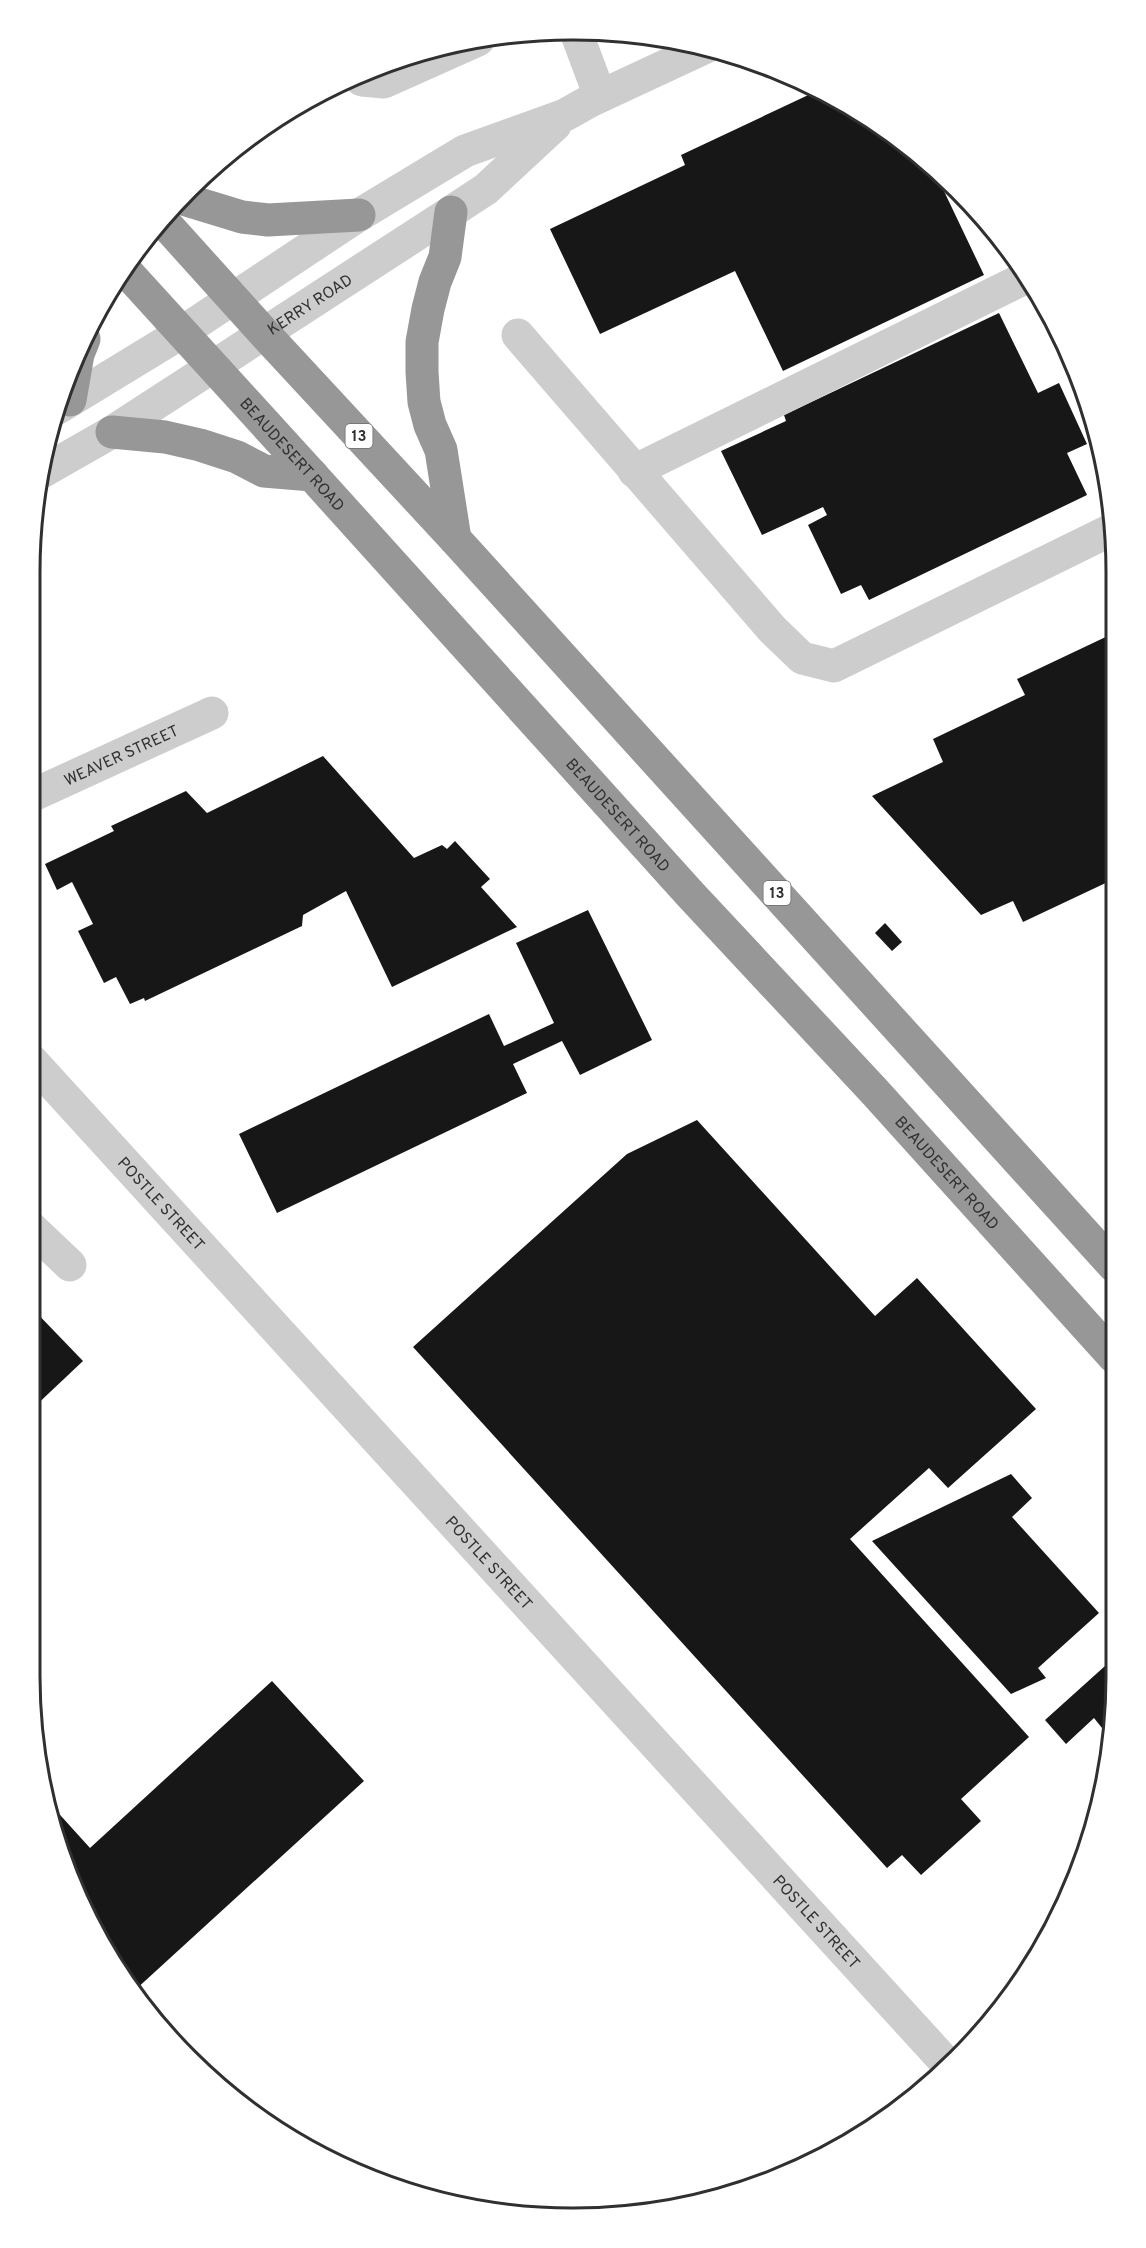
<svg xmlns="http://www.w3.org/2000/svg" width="1146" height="2248" viewBox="0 0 1146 2248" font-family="Overpass,sans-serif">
	<rect width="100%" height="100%" fill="#fff"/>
	<g fill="#171717">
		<path d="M819 90 932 166 984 275 783 371 735 271 600 334 550 229 685 165 681 155Z"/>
		<path d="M999 313 1038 393 1059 383 1087 444 1067 453 1087 495 869 600 861 585 841 594 808 525 827 515 823 507 762 535 721 451 786 421 784 415Z"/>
		<path d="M1112 634V880L1023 922 1013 901 981 915 872 796 943 762 933 739 1025 695 1017 679Z"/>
		<path d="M323 756 414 858 442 845 447 849 455 841 490 879 481 887 517 927 392 987 346 891 303 915 302 926 145 1001 144 998 130 1004 116 977 104 983 78 931 93 924 72 882 57 890 45 864 114 831 111 826 186 791 207 813Z"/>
		<path d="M588 910 652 1040 580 1075 562 1041 513 1064 527 1093 277 1213 239 1134 489 1014 504 1046 554 1023 516 943Z"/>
		<path d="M885 923 902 942 892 951 875 933Z"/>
		<path d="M697 1120 875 1316 917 1278 1036 1409 948 1488 929 1468 850 1539 1029 1737 961 1799 981 1821 921 1875 902 1855 887 1868 413 1347 627 1154Z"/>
		<path d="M30 1306 83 1361 30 1411Z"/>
		<path d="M1011 1474 1032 1498 1012 1517 1099 1613 1038 1668 1046 1678 1011 1694 872 1541Z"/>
		<path d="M1115 1657V1710L1110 1738 1094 1718 1066 1744 1045 1720Z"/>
		<path d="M272 1681 364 1781 134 1991 59 1850 52 1806 90 1848Z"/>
	</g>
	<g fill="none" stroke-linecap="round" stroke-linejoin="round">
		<g stroke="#cdcdcd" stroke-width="33">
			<path d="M576 32 600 96"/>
			<path d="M358 77 362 80 384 82 478 40"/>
			<path d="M518 335 772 629 802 658 834 666 1111 530"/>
			<path d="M58 408 181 333 359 215 465 151 565 115 590 101 706 47"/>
			<path d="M634 471 1025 278"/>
			<path id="s1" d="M42 472 112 432 451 212 486 189 555 125"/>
			<path id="s2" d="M31 796 212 713"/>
			<path id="s3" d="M31 1060 948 2065"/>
			<path d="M30 1227 70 1265"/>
		</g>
		<g stroke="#979797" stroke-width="33">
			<path d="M183 199 242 217 268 220 359 215"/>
			<path d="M451 212 445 257 435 282 428 309 422 342V372L424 402 430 425 441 450 455 539"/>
			<path d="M163 221 264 333 455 539 1114 1266"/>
			<path id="s4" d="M125 270 312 475 690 894 874 1091 1114 1357"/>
			<path d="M70 400 78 354 84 339"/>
			<path d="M112 432 165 437 200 445 237 457 264 471 312 475"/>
		</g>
	</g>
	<g text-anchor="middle" stroke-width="6" stroke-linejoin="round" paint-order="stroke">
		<g fill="#fff" stroke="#6e6e6e" stroke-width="1.5">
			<rect x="345.5" y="424" width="27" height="24" rx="4.5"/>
			<rect x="763.5" y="881" width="27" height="24" rx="4.5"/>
		</g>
		<g font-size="15" font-weight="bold" fill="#303030">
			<text x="359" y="441">13</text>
			<text x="777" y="898">13</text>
		</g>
		<g font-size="16" fill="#303030" stroke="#fff">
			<text dy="6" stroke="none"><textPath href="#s1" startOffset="316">KERRY ROAD</textPath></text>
			<text dy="6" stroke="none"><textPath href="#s4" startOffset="249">BEAUDESERT ROAD</textPath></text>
			<text dy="6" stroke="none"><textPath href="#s2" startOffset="99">WEAVER STREET</textPath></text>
			<text dy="6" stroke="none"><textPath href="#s4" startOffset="735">BEAUDESERT ROAD</textPath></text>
			<text dy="6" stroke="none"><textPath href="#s4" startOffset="1221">BEAUDESERT ROAD</textPath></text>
			<text dy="6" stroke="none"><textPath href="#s3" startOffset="194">POSTLE STREET</textPath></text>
			<text dy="6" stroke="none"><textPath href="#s3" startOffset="680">POSTLE STREET</textPath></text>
			<text dy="6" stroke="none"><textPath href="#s3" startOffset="1166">POSTLE STREET</textPath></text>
		</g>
	</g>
	<path d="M0 0H1146V2248H0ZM572 40H574A532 532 0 0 1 1106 572V1676A532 532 0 0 1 574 2208H572A532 532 0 0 1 40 1676V572A532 532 0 0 1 572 40Z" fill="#fff" fill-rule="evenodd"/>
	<path fill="none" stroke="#303030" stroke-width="3" d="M572 40H574A532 532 0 0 1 1106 572V1676A532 532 0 0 1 574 2208H572A532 532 0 0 1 40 1676V572A532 532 0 0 1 572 40Z"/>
</svg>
